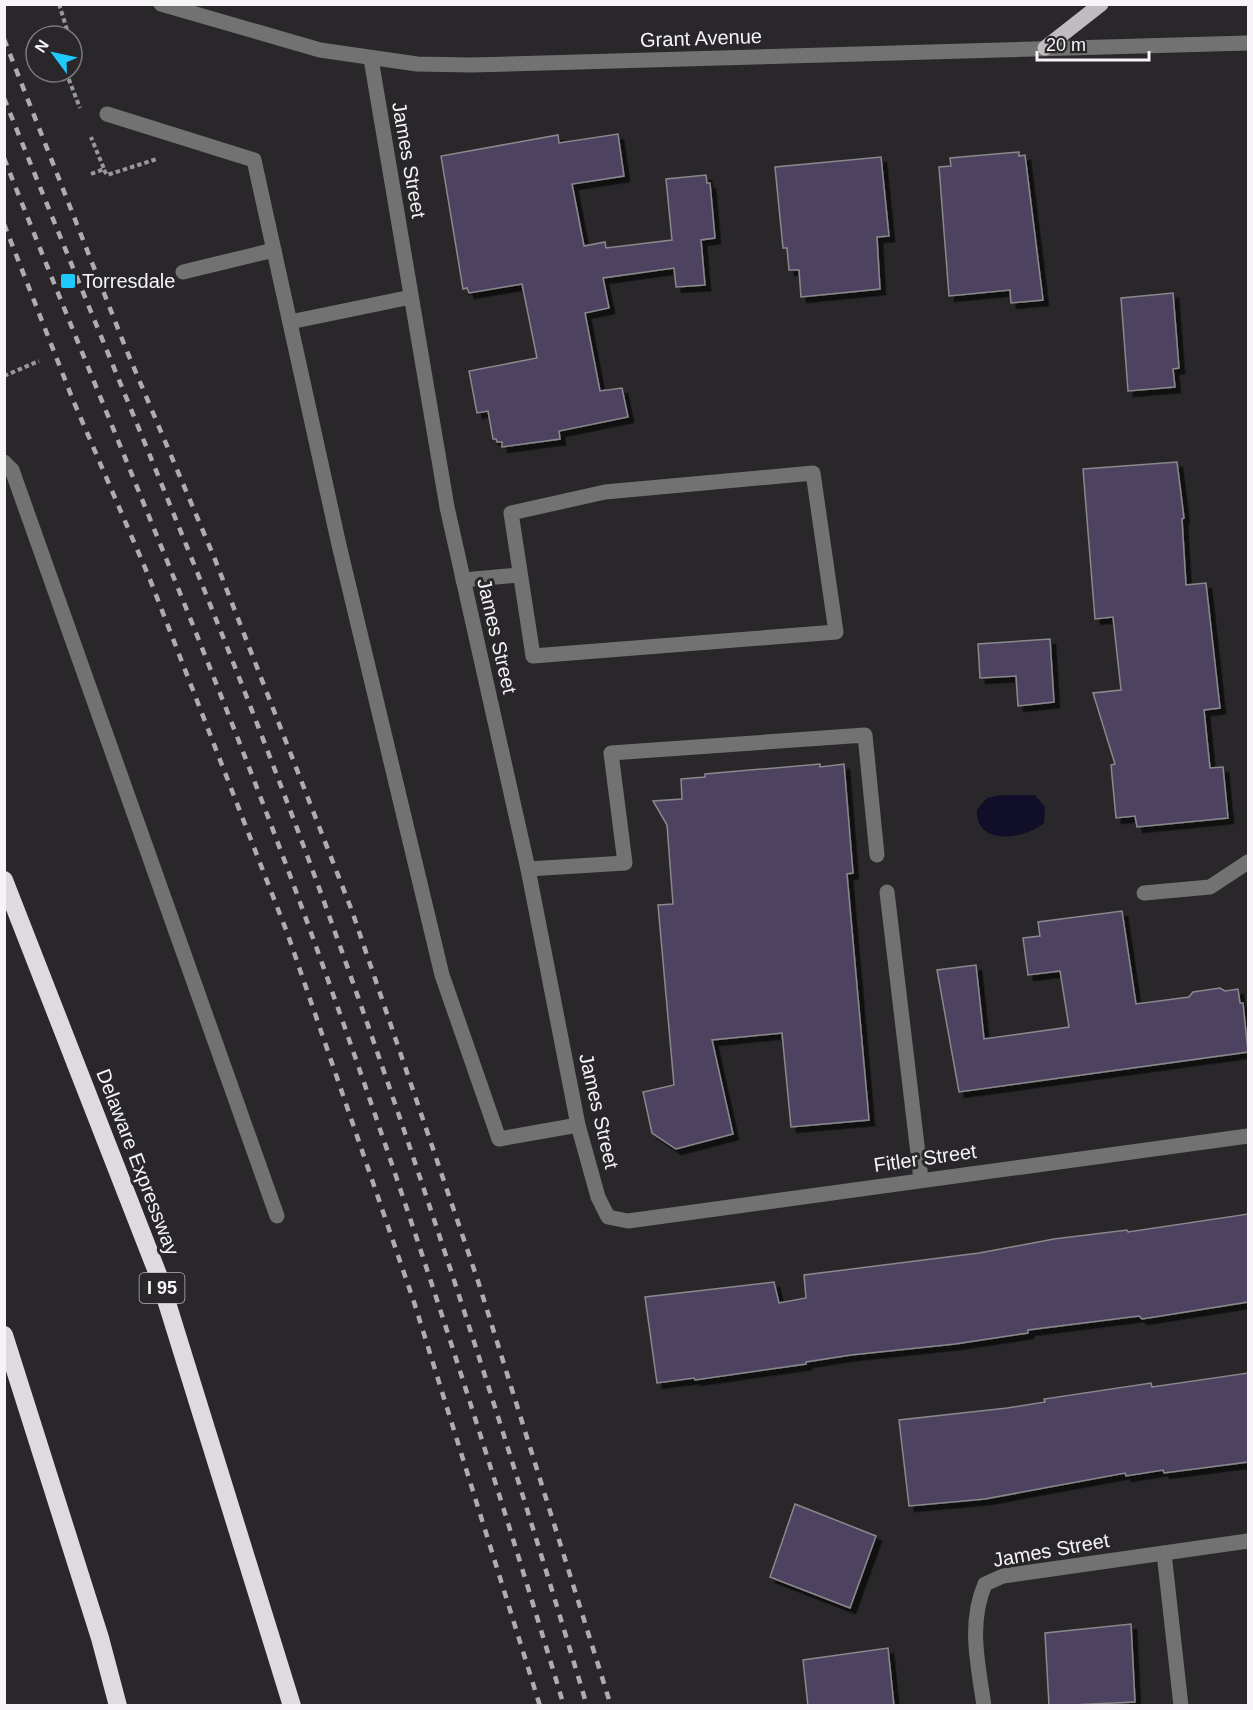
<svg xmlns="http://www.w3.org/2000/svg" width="1253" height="1710" viewBox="0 0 1253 1710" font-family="Helvetica,sans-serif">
	<defs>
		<filter id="shadow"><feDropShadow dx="5.5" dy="5.5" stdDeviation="0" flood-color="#0009"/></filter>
	</defs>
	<rect width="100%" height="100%" fill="#29272a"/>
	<path fill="#100e28" d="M1000 795H1035L1045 807 1044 823C1024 840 975 846 977 810L987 798Z"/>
	<g fill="#4e4361" stroke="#89888c" stroke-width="1.5" filter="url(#shadow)">
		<path d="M618 134 624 176 572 184 584 246 605 242 606 248 672 240 666 179 706 175 707 183H710L715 238 701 240 705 285 676 287 674 268 603 278 609 308 585 313 600 391 622 388 628 417 559 431 560 439 502 447V442H497L496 439H493L488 411 477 413 469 371 537 358 522 284 469 293 467 288 463 289 441 156 558 135 559 143Z"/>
		<path d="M1019 152V156L1025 155 1043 300 1011 303 1010 290 949 296 939 167 951 166 950 158Z"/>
		<path d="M881 157 889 236 877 237 880 289 801 297 799 270H789L787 248H783L775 167Z"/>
		<path d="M1173 293 1179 368 1173 369 1175 387 1128 391 1121 298Z"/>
		<path d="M1177 462 1184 518 1182 519 1186 585 1206 583 1220 708 1204 710 1210 768 1223 767 1228 818 1137 827 1135 816 1116 818 1111 765 1115 764 1093 693 1121 690 1113 617 1095 619 1083 469Z"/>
		<path d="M1050 639 1054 702 1018 706 1016 676 980 678 978 644Z"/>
		<path d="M820 764V767L844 764 853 873 847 874 869 1120 791 1127 782 1033 712 1040 733 1134 676 1149 652 1133 643 1092 674 1085 658 905 673 904 667 825 653 801 682 799 681 779 705 777V774Z"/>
		<path d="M1122 911 1136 1004 1189 997 1193 992 1220 988 1225 991 1238 989 1240 1003H1243L1248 1052 959 1092 937 970 976 965 984 1039 1069 1027 1060 971 1028 975 1023 938 1040 936 1038 922Z"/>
		<path d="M1248 1214V1302L1142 1319 1139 1316 1028 1330V1333L955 1344 851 1355 806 1362V1364L695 1380 694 1378 657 1383 645 1297 774 1282 779 1303 806 1298 804 1275 979 1253 1054 1239 1127 1230 1128 1232Z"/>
		<path d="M1248 1373V1462L1164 1473 1163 1470 1126 1476 1125 1473 985 1499 909 1506 899 1420 1007 1408 1045 1402 1044 1399 1151 1383 1152 1387Z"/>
		<path d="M795 1504 876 1536 850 1608 770 1577Z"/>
		<path d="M1131 1624 1135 1702 1049 1706 1045 1633Z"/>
		<path d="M888 1648 894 1706H808L803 1660Z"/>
	</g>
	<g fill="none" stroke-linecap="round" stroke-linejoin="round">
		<g stroke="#99979a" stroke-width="4" stroke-dasharray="4.5 3" stroke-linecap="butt">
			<path d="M59 4 69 36"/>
			<path d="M72 63V66"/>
			<path d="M66 72 80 108"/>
			<path d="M104 170 107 175 157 159"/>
			<path d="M91 174 104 169 91 137"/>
			<path d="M4 376 39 361"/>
		</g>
		<g stroke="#737273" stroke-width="15">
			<path d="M161 4 320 50 417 64 471 65 1248 43"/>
			<path d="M371 59 447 507 528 869 578 1125 598 1197 608 1217 628 1221 1248 1136"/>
			<path d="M107 114 254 160 339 545 442 975 499 1139 578 1125"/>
			<path d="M183 272 274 250"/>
			<path d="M290 322 411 297"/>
			<path d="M4 462 12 470 277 1216"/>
			<path d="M813 473 836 632 533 656 511 513 605 492Z"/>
			<path d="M463 580 519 575"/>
			<path d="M528 869 625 863 611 753 865 735 877 855"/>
			<path d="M887 892 921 1179"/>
			<path d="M1144 893 1210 887 1248 862"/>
			<path d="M1164 1553 1181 1706"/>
			<path d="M984 1706C978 1664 968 1624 985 1584L1003 1576 1248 1541"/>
		</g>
		<path stroke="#c0bcbf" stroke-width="15" d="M1045 48 1101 4"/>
		<g stroke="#dedadd" stroke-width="18">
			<path d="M4 880 159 1277 292 1706"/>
			<path d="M4 1335 100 1638 118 1706"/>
		</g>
		<g stroke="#aeacae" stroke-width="4.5" stroke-dasharray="8 8" stroke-linecap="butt">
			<path d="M4 39 126 349 214 557 352 911 478 1281 611 1706"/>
			<path d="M4 98C114 372 231 643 331 921 424 1180 508 1442 587 1706"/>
			<path d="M4 158C105 414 215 668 309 927 402 1184 485 1444 564 1706"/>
			<path d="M4 224 73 400 149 577 288 935 414 1302 540 1706"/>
		</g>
	</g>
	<rect fill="#20c9fd" stroke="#29272a" stroke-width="2" x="60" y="273" width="16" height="16" rx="3"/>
	<g text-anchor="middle" stroke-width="6" stroke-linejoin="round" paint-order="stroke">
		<rect fill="#29272a" stroke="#b8b6b9" stroke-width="1.5" x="139.5" y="1273" width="45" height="30" rx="4.5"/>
		<g font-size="18" font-weight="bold" fill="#f6f4f6">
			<text x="162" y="1294">I 95</text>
		</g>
		<g font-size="20" fill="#f6f4f6" stroke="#29272a">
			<text transform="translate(701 38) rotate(-2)" y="7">Grant Avenue</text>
			<text transform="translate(409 160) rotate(80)" y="7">James Street</text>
			<text transform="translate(497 636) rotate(77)" y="7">James Street</text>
			<text transform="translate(599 1111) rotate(77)" y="7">James Street</text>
			<text transform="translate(925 1158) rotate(-8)" y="7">Fitler Street</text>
			<text transform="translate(138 1162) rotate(69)" y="7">Delaware Expressway</text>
			<text transform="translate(1051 1550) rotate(-10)" y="7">James Street</text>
		</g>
		<g font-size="20" fill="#f6f4f6" stroke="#29272a" text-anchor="start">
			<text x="82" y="288">Torresdale</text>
		</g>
	</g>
	<rect width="1253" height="1710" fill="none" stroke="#f6f4f6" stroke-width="12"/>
	<g transform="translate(54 54) rotate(303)"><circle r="28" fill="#29272a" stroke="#7b797c" stroke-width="1.5"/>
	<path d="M0-4.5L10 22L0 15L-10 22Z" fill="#20c9fd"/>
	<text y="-9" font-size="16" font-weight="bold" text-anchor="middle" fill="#f6f4f6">N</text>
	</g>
	<path d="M1037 51v9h112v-9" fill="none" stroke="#f6f4f6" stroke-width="3"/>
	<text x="1046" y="51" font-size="18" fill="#f6f4f6" stroke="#29272a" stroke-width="4.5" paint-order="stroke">20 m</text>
</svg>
